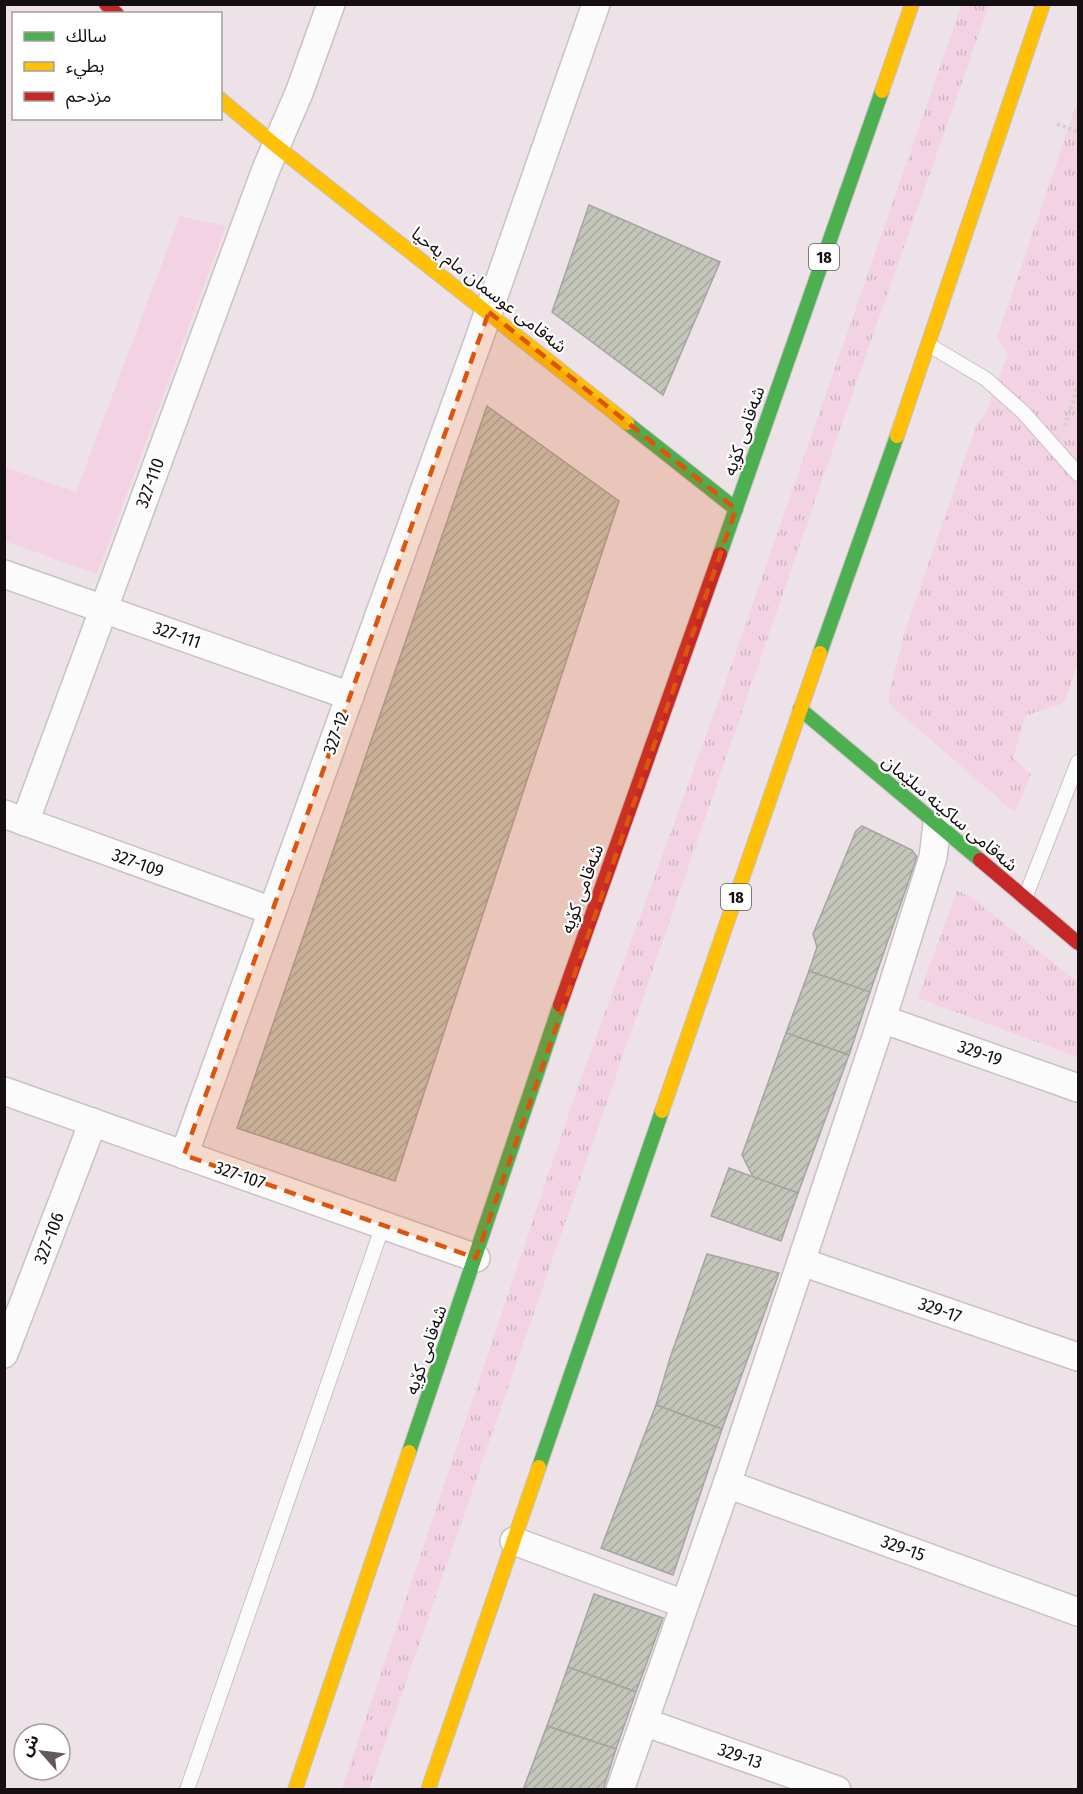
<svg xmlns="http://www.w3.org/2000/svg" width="1083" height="1794" viewBox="0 0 1083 1794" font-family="'Fira Sans Condensed','Noto Sans Arabic',sans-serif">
	<defs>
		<pattern id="park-tufts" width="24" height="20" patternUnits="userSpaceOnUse" patternTransform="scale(1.5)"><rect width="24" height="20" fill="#f3d3e3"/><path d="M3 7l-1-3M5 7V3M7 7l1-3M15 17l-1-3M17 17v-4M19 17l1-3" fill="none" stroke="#cfb4c2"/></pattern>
		<pattern id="building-hatch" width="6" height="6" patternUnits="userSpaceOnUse" patternTransform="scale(1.5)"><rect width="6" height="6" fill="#c3c6b9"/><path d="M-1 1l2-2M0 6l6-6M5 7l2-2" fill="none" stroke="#a7a99e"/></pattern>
	</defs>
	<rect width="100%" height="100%" fill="#ede2e7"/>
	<g fill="url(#park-tufts)">
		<path d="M962 4 989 5 834 446 369 1789H342L575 1095 722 692Z"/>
		<path d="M1078 100V662L1064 703 1025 716 1013 758 1031 775 1016 810H1012L894 708 889 702V692L906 628 978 421 985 415 1008 354 997 338Z"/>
		<path d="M957 890 972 898 1078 982V1057L918 998Z"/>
	</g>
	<path fill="#f3d3e3" d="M180 216 226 226 97 574 5 541V467L76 492Z"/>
	<g fill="url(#building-hatch)" stroke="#a6a3a2" stroke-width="1.5">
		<path d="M589 205 720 262 663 395 552 312Z"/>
		<path d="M487 406 619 501 395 1181 237 1128Z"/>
		<path d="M862 826 912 850 917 857 870 992 809 971 817 947 813 934 856 831Z"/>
		<path d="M809 971 870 992 849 1055 786 1033Z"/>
		<path d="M786 1033 849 1055 798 1193 753 1177 742 1155Z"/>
		<path d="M729 1168 798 1193 781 1241 711 1216Z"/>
		<path d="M707 1254 779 1273 722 1429 656 1405 671 1355Z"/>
		<path d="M656 1405 722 1429 673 1575 601 1548Z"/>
		<path d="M594 1594 663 1618 636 1692 568 1667Z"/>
		<path d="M568 1667 636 1692 616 1749 547 1726Z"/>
		<path d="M547 1726 616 1749 603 1790H523Z"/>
	</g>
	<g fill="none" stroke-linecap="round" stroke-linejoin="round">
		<defs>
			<g id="lane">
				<path d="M929 345 986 379 1023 412 1078 474"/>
				<path d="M1025 898 1078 762"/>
				<path d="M187 1790 383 1225"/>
			</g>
			<g id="street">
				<path d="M4 574 350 696"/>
				<path d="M4 814 272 911"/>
				<path d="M25 822 266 169 299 93 331 4"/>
				<path d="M882 1019 1078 1088"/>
				<path d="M4 1091 476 1258"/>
				<path d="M184 1155 480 336 596 4"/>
				<path d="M802 1262 1078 1357"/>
				<path d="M4 1354 93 1122"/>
				<path d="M727 1484 1078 1612"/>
				<path d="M514 1541 684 1604"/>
				<path d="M644 1722 837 1790"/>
				<path d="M620 1790 727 1484 882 1019 933 857 937 825"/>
			</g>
			<g id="fast">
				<path d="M627 423 736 509"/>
				<path d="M720 554 882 91"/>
				<path d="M820 653 897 436"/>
				<path d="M800 709 980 860"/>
				<path d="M409 1452 560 1005"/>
				<path d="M539 1467 662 1111"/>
			</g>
			<g id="slow">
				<path d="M882 91 912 4"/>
				<path d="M220 99 275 145 627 423"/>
				<path d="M897 436 1043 4"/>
				<path d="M662 1111 820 653"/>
				<path d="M295 1790 409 1452"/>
				<path d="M428 1790 539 1467"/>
			</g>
			<g id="jam">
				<path d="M106 4 117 14"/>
				<path d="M980 860 1078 943"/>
				<path d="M560 1005 720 554"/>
			</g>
		</defs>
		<use href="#lane" stroke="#c9c0c4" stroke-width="16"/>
		<use href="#street" stroke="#c9c0c4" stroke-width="30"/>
		<use href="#fast" stroke="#c9c0c4" stroke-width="16"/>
		<use href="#slow" stroke="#c9c0c4" stroke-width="16"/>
		<use href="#jam" stroke="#c9c0c4" stroke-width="16"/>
		<g stroke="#d4d0d2" stroke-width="4" stroke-dasharray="3 3" stroke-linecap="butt">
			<path d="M1057 124 1078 132"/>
			<path d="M1065 426 1078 386"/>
		</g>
		<use href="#lane" stroke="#fcfbfb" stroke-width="14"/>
		<use href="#street" stroke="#fcfbfb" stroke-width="27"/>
		<use href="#fast" stroke="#4caf50" stroke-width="14"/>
		<use href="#slow" stroke="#ffc107" stroke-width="14"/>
		<use href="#jam" stroke="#c62828" stroke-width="14"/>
	</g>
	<path fill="#dd550c" fill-opacity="0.2" stroke="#dd550c" stroke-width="4.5" stroke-dasharray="12 8" stroke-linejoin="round" d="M489 312 736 509 476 1258 184 1155Z"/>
	<g text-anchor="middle" stroke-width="4.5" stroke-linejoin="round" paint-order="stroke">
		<g fill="#fff" stroke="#5b5759" stroke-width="1.5">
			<rect x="809" y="244" width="30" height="26" rx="4.5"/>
			<rect x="721" y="884" width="30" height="26" rx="4.5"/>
		</g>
		<g font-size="16" font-weight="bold" fill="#150f12">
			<text x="824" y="263">18</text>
			<text x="736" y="903">18</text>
		</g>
		<g font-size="18" fill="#150f12" stroke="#fff">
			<text transform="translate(489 290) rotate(38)" y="6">شەقامی عوسمان مام یەحیا</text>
			<text transform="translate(744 431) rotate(-71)" y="6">شەقامی کۆیە</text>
			<text transform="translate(150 483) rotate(-70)" y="6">327-110</text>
			<text transform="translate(177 635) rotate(19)" y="6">327-111</text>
			<text transform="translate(336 733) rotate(-70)" y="6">327-12</text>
			<text transform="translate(950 813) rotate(40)" y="6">شەقامی ساکینە سلێمان</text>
			<text transform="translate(138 863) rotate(20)" y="6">327-109</text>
			<text transform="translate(582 889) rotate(-70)" y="6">شەقامی کۆیە</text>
			<text transform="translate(980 1053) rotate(19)" y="6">329-19</text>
			<text transform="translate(240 1175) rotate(19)" y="6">327-107</text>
			<text transform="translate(49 1238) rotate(-69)" y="6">327-106</text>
			<text transform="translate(940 1310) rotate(19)" y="6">329-17</text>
			<text transform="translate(426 1350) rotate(-71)" y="6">شەقامی کۆیە</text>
			<text transform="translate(903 1548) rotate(20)" y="6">329-15</text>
			<text transform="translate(740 1756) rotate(19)" y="6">329-13</text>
		</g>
	</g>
	<rect width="1083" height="1794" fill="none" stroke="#150f12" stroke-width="12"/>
	<rect x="12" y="12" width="210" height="108" fill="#ffffff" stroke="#a19fa0" stroke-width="1.5"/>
	<rect x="24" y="32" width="30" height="9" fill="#4caf50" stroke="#a19fa0" stroke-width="1.5"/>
	<text x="66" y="42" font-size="18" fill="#150f12">سالك</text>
	<rect x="24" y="62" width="30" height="9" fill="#ffc107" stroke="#a19fa0" stroke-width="1.5"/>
	<text x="66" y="72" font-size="18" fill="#150f12">بطيء</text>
	<rect x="24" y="92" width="30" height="9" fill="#c62828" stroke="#a19fa0" stroke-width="1.5"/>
	<text x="66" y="102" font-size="18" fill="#150f12">مزدحم</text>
	<g transform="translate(42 1752) rotate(298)"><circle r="28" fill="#ffffff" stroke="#a19fa0" stroke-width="1.5"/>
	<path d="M0-4.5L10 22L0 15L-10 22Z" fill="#61595d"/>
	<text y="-9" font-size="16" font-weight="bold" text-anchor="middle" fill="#150f12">ش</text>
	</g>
</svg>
